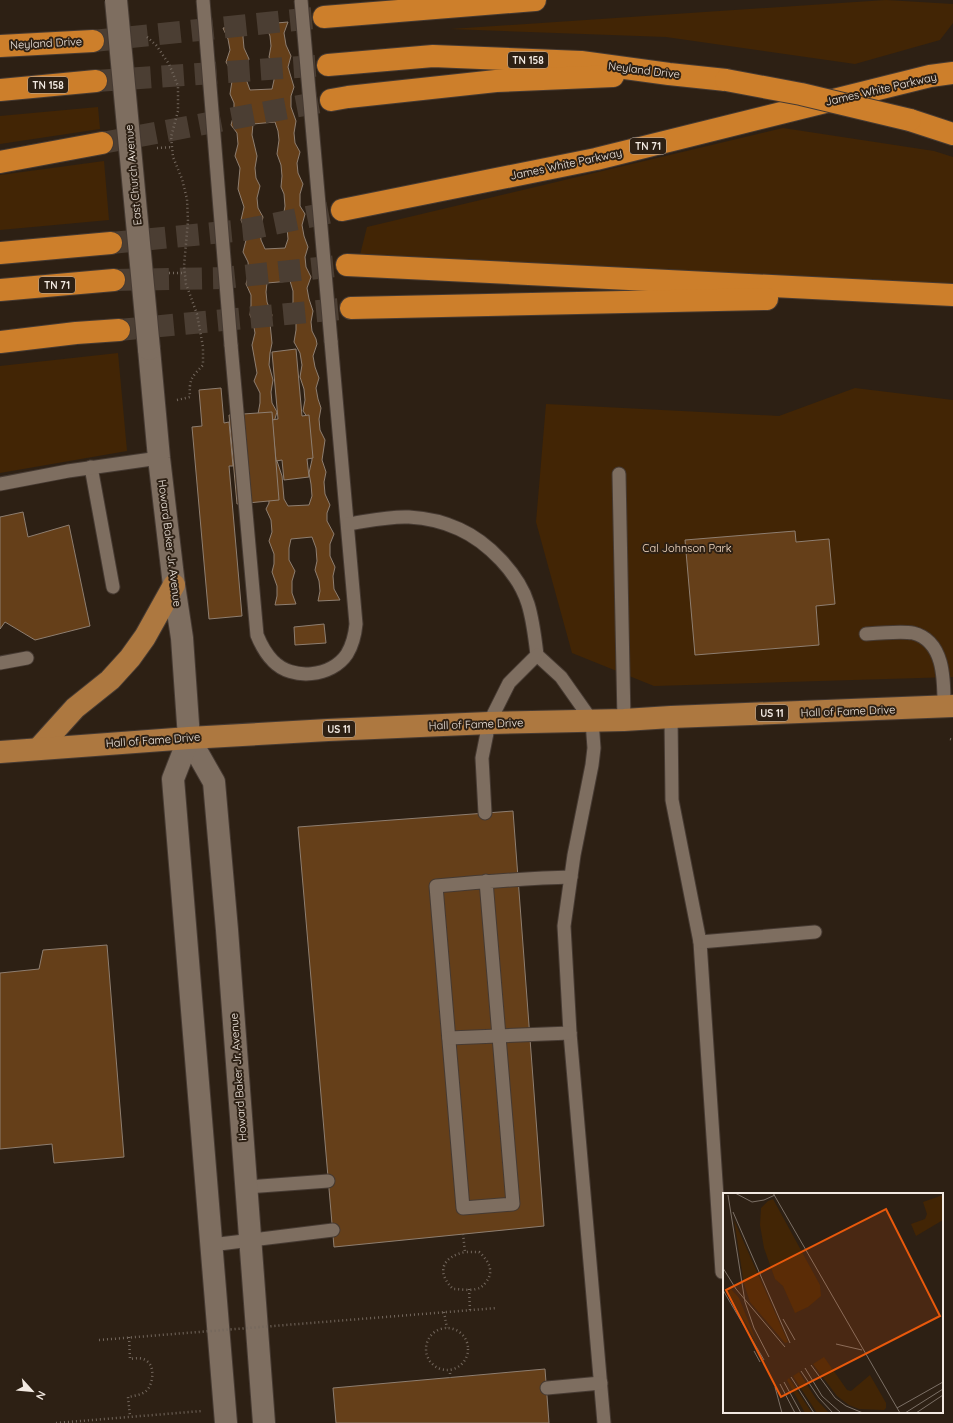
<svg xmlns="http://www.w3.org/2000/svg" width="953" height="1423" viewBox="0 0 953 1423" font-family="Quicksand,sans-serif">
	<rect width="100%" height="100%" fill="#2d2014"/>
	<g fill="#422505">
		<path d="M886 0 953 4V23L940 40 855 64 666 37 450 29Z"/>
		<path d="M98 107 100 129 0 144V116Z"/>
		<path d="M783 128 934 151 953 157V285L360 255 367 227Z"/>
		<path d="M104 161 109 220 0 230V175Z"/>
		<path d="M118 353 127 451 0 473V366Z"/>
		<path d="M855 388 953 400V677L654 686 572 653 536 522 546 404 779 416Z"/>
	</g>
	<g fill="#653f19" stroke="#8e7e70" fill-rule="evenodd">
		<path d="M288 22 284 33 286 45 291 56 288 67 294 87 291 96V107L296 121 294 133 295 143 300 152 297 163 298 173 303 184 300 194V206L305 214 302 225 304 236 308 247 305 257 306 267 311 277 307 288 309 299 313 311 311 322 312 331 316 339 317 344 313 356 315 367 319 378 316 388 318 399 321 408 319 419 320 430 325 440 322 460 326 472 324 482 325 494 330 505 327 513V521L334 534 330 544V556L335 567 333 576 334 589 340 600 318 601 320 591 319 581 315 570 317 561 316 548 312 537 291 539 289 548V560L295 571 292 581V593L296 604 275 605 277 596V586L272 572 274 564V554L269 541 272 532 271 520 266 509 269 503 268 487 263 478 266 458 260 446 263 436 262 423 258 414 260 403V393L254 381 257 373 252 345 255 333 253 322 250 315 251 305V295L246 284 249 272 248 262 243 252 246 240 245 230 241 220 244 207 238 189 240 168 235 156 238 144 237 133 231 125 234 114V103L230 94 232 81V73L226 62 230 50 228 39 223 28 244 26 243 37 244 48 249 59 246 68V79L250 90 272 89 274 80 273 68 269 57 271 46 270 36 265 24ZM275 122 278 131 279 140 277 154 281 165 282 176 281 187 284 194 285 206 283 218 287 228 288 239 285 248 265 249 261 240 260 231 263 217 258 208 257 198 260 186 256 178 255 168 257 156 252 135 253 124ZM290 281 293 291V302L291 314 296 322V330L294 342 300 353 302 365 300 377 304 389 305 400 303 411 308 418 309 437 311 445 312 460 309 473 311 484 312 496 309 505 288 506 284 499 282 476 276 458 277 445 274 434V422L277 412 272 403 271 392 273 380 269 365 270 353 272 343 270 323 272 315 267 302 266 292 267 283Z"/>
		<path d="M296 349 302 416 309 415 313 458 307 459 309 477 284 480 282 460 276 461 272 420 278 419 272 352Z"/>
		<path d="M221 388 224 423 229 422 233 466H229L242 616 209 619 192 427 202 426 199 390Z"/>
		<path d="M272 412 279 500 237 504 229 415Z"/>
		<path d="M23 512 28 537 69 525 90 626 35 640 5 622 0 629V517Z"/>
		<path d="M795 531 796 542 829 539 835 604 816 606 819 645 695 655 685 540Z"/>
		<path d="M324 624 326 643 295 645 294 627Z"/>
		<path d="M513 811 544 1226 334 1247 298 827Z"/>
		<path d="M107 945 124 1157 54 1163 52 1144 0 1149V973L39 969 43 950Z"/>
		<path d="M545 1369 549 1423H336L333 1388Z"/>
	</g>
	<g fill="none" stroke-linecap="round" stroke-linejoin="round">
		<g stroke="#4b3e33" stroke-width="22" stroke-dasharray="22 11" stroke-linecap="butt">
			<path d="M93 41 324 17"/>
			<path d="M96 81 328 65"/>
			<path d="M102 143 331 100"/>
			<path d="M111 243 244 230 342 210"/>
			<path d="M114 280 223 278 347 265"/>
			<path d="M119 330 351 308"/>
		</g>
		<defs>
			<g id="service">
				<path d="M231 345 257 635C261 645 265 653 273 661 292 681 332 677 347 654 353 644 355 635 356 624L331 341"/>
				<path d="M91 467 113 587"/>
				<path d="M619 474 624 720"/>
				<path d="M0 484 68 471 159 458"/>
				<path d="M348 524C368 521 389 516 409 517 426 518 444 522 459 529 488 542 519 574 528 604 533 620 535 638 537 655L561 677 592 721 594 748 592 765 574 855 564 926 570 1033 604 1423"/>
				<path d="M866 634C878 633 903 631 913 633 945 641 944 681 944 707"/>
				<path d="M0 663 27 658"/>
				<path d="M671 717 672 800 700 942 722 1272"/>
				<path d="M485 813 482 758 489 723 509 683 537 655"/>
				<path d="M486 881 513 1204 463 1208 436 886C481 882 526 878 571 877"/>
				<path d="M700 942 815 932"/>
				<path d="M449 1038 570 1033"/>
				<path d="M246 1187 328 1181"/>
				<path d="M211 1245 333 1230"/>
				<path d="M547 1388 601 1383"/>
			</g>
			<g id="tertiary">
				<path d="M149 349 159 458 174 585 182 638 189 738 214 782 227 930 264 1423"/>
				<path d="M189 738 173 779 226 1423"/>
			</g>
			<g id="primary">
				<path d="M38 749 75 708 110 680 130 658 145 637 174 585"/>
				<path d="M0 752 189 738 328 730 489 723 624 720 671 717 953 706"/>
			</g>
			<g id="motorway">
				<path d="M324 17 535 0"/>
				<path d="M0 46 93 41"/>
				<path d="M328 65 433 56 581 62 669 74 726 80"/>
				<path d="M0 90 96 81"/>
				<path d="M331 100 348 97 496 81 613 76"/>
				<path d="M910 120 953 134"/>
				<path d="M0 162 102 143"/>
				<path d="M342 210 596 159 930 76 953 73"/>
				<path d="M0 253 111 243"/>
				<path d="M347 265 953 295"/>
				<path d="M0 290 114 280"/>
				<path d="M351 308 767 299"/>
				<path d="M0 342 76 333 119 330"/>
			</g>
		</defs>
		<use href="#service" stroke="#463a32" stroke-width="15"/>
		<use href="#tertiary" stroke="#463a32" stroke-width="24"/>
		<use href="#primary" stroke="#463a32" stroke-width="24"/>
		<use href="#motorway" stroke="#463a32" stroke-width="24"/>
		<g stroke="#73675d" stroke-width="2.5" stroke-dasharray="1 3" stroke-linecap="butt">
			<path d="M157 148 172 147"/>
			<path d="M169 273H185"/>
			<path d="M177 400 190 397C189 379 191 378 203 365V347"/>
			<path d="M950 739 953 740"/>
			<path d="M463 1234 465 1252H479C488 1260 495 1271 486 1282 483 1286 481 1288 476 1289 469 1291 460 1289 453 1289 436 1272 442 1257 465 1252"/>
			<path d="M469 1289 470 1310"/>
			<path d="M444 1312 447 1328"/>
			<circle cx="447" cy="1349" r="21"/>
			<path d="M129 1337 130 1359C136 1358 143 1357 148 1362 155 1368 153 1385 146 1391 141 1395 134 1396 128 1397L130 1416"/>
			<path d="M450 1378V1370"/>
			<path d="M56 1423 202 1411"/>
		</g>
		<use href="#service" stroke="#7e6e60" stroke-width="13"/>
		<use href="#tertiary" stroke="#7e6e60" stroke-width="22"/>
		<use href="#primary" stroke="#ad7840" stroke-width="22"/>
		<use href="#motorway" stroke="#cd7f2b" stroke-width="22"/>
		<defs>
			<g id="service-bridge">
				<path d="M203 0 231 345"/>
				<path d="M301 0 331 341"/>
			</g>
			<path id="tertiary-bridge" d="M116 0 149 349"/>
			<path id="motorway-bridge" d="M726 80 801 94 910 120"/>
		</defs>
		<use href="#service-bridge" stroke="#463a32" stroke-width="15" stroke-linecap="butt"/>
		<use href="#tertiary-bridge" stroke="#463a32" stroke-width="24" stroke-linecap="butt"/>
		<use href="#motorway-bridge" stroke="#463a32" stroke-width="24" stroke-linecap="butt"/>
		<g stroke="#73675d" stroke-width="2.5" stroke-dasharray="1 3" stroke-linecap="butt">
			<path d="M147 37 156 45 169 64 178 86V111L171 137 173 157 182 179 187 199 188 221 184 266 186 284 197 314 203 347"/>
			<path d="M99 1340 497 1308"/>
		</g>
		<use href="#service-bridge" stroke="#7e6e60" stroke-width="13"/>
		<use href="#tertiary-bridge" stroke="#7e6e60" stroke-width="22"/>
		<use href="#motorway-bridge" stroke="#cd7f2b" stroke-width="22"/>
	</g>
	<g text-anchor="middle" stroke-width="4" stroke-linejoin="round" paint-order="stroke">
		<g fill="#2d2014" stroke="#b7ada4" stroke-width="1">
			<rect x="508" y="52" width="40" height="16" rx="3"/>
			<rect x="28" y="77" width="40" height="16" rx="3"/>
			<rect x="630" y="138" width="36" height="16" rx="3"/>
			<rect x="39" y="277" width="36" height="16" rx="3"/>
			<rect x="756" y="705" width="32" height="16" rx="3"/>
			<rect x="323" y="721" width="32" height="16" rx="3"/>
		</g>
		<g font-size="10" font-weight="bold" fill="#f2e9e1">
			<text x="528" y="64">TN 158</text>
			<text x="48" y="89">TN 158</text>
			<text x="648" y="150">TN 71</text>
			<text x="57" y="289">TN 71</text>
			<text x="772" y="717">US 11</text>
			<text x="339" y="733">US 11</text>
		</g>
		<g font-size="11" fill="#f2e9e1" stroke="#2d2014">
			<text transform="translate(46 43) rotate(-3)" y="4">Neyland Drive</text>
			<text transform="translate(644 70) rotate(7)" y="4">Neyland Drive</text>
			<text transform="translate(881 89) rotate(-13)" y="4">James White Parkway</text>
			<text transform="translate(566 164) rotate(-12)" y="4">James White Parkway</text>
			<text transform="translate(133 175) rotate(-95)" y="4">East Church Avenue</text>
			<text transform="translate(170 543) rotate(83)" y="4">Howard Baker Jr. Avenue</text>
			<text transform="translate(848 711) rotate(-2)" y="4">Hall of Fame Drive</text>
			<text transform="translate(476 724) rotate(-2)" y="4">Hall of Fame Drive</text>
			<text transform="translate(153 740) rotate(-4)" y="4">Hall of Fame Drive</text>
			<text transform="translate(238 1077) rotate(-94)" y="4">Howard Baker Jr. Avenue</text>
		</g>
		<g font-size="11" fill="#f6dcc5" stroke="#2d2014">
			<text x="687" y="552">Cal Johnson Park</text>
		</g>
	</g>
	<g transform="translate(723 1193)">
		<rect width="220" height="220" fill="#2d2014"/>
		<path d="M220 2V27L193 43 188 31 202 26 204 21 200 9ZM50 6 97 92 98 103 85 114 72 120 60 93 52 86 41 55 37 32 38 15 45 8ZM11 27 65 149 62 150 27 109 21 91ZM3 96H8L16 105 35 152ZM101 164 124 197 128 198 147 182 163 210V215L161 217 136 216 126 212 114 203 90 171ZM76 179 93 206 106 220H94L70 183ZM66 185 89 220H82L64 187Z" fill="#422505"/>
		<path fill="none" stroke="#7c7066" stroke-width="1" d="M12 0 29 9 41 7 52 2M50 0 177 220M5 2 22 109 31 135 46 164M10 19 67 150M0 75 13 96 62 154M0 97 41 167M60 126 72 147M113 151 139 157M31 158 37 169M88 172 112 205 123 213 140 220M82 175 99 203 118 220M78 178 96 205 110 220M68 184 91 220M61 189 78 220M57 191 72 220M52 194 59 220M174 215 220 189M182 220 220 196M193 220 220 202"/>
		<path fill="#e8590c" fill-opacity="0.15" stroke="#e8590c" stroke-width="2" d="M163 16 217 123 58 204 3 97Z"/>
		<rect width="220" height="220" fill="none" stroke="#f2e9e1" stroke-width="2"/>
	</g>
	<g transform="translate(32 1391) rotate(117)" stroke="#2d2014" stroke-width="3" paint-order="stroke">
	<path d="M0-3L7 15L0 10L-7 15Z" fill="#f2e9e1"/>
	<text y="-6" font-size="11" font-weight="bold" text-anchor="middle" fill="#f2e9e1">N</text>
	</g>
</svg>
